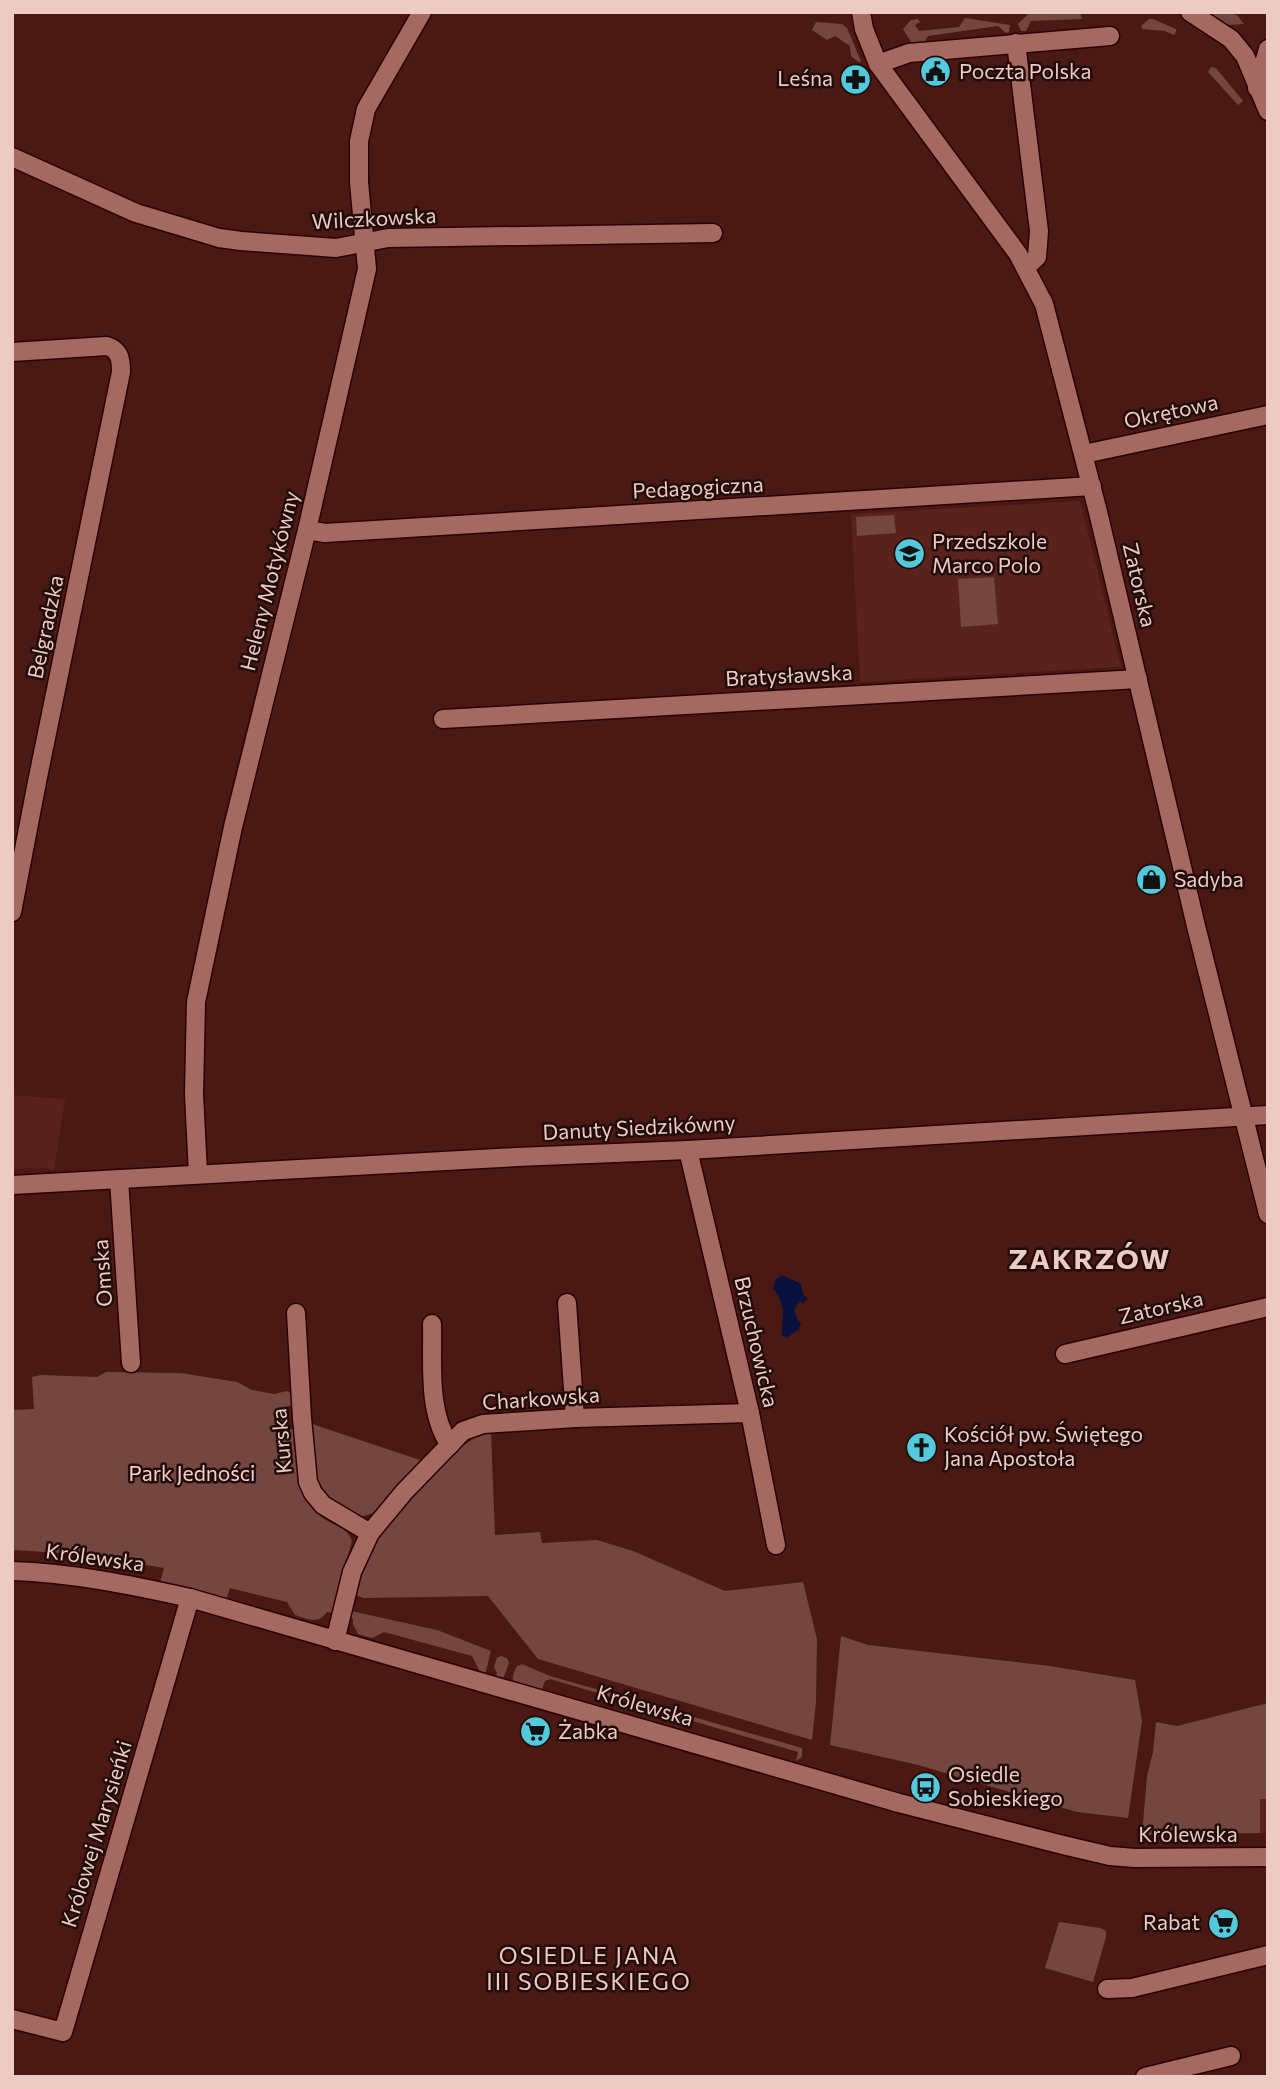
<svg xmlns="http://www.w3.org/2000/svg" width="1280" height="2089" viewBox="0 0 1280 2089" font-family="Commissioner,sans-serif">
	<rect width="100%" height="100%" fill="#4a1913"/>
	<g fill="#5a221c">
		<path d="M1080 501 1121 667 860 682 851 514Z"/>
		<path d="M12 1095 65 1099 54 1170 44 1168 12 1169Z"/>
		<rect x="1260" y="1799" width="8" height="34"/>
	</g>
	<g fill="#73463f">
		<path d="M1070 12H1080L1082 19 1031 21 1026 31H1021L1018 24 1028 14H1068Z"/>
		<path d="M1206 12H1226L1237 15 1244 24 1227 25Z"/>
		<path d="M965 18 1010 25 1009 32 1006 33 998 26 928 36 923 44 913 45 903 29 911 20 918 19 920 22 915 25 919 31 959 27Z"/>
		<path d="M1149 19H1153L1176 29V32L1174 35 1165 31 1142 29 1141 26Z"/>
		<path d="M816 22 842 24 847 28 861 61 859 62 851 56 850 46 835 36 827 40 812 30Z"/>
		<path d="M1211 67 1216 68 1243 101 1238 105 1208 72Z"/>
		<path d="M894 515 896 533 857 536 856 517Z"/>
		<path d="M994 577 998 624 961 627 958 579Z"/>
		<path d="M106 1372 181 1373 237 1382 252 1390 274 1394 287 1391 293 1395 292 1405 281 1408 282 1429H294L295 1434C298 1468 294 1502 328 1521 338 1527 348 1529 352 1541L332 1613 327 1612C318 1625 308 1619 295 1615L287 1602 230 1588 226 1600 160 1582 164 1568 79 1554 12 1550V1410L34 1409 32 1377 41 1375 97 1377Z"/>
		<path d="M309 1423 423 1461 373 1513 361 1517 331 1502 316 1484Z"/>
		<path d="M491 1432 495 1535 540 1532 542 1543 597 1540 633 1551 725 1591 803 1582 817 1639 816 1702 812 1740 538 1659 488 1596 363 1598 356 1595 364 1566 374 1544 384 1527 461 1447 480 1434Z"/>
		<path d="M351 1611 437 1630 491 1651 485 1675 481 1674 472 1656 384 1632 372 1638 358 1634 353 1624V1619L349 1618Z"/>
		<path d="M841 1636 868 1645 1050 1666 1135 1680 1142 1721 1128 1818 1077 1812 918 1765 830 1745Z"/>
		<path d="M501 1656 507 1658 509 1663 503 1679 501 1680 495 1679 497 1673 494 1667 497 1658Z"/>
		<path d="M522 1664 550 1676 802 1748V1757L796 1761 798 1752 550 1679 545 1681 541 1692 514 1684C511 1678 514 1672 517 1666Z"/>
		<path d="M1268 1703V1799H1260V1833L1142 1835 1147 1776 1153 1752 1156 1722 1177 1726Z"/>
		<path d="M1059 1922 1100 1928 1106 1931V1937L1093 1982 1045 1968Z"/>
	</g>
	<path fill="#09123d" d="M782 1275 801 1284 803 1295 808 1298 803 1304 800 1301 794 1310 798 1320 801 1323 799 1329 787 1338 782 1335C782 1313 787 1307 773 1288L776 1279Z"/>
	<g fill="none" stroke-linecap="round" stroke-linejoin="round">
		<defs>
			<g id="street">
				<path d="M861 12 864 29 878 64 1018 254 1044 304 1098 512 1196 926 1268 1214"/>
				<path d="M1190 12 1231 39 1245 56 1268 111"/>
				<path d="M1016 43 1039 231 1037 257 1026 267"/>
				<path d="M878 64 909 53 1110 36"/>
				<path d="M1257 88 1268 49"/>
				<path d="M12 157 136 213 219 238 241 241 336 248 388 238 713 233"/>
				<path d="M12 352 107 346C120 350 121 360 121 372L37 782 12 912"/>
				<path d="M1084 454 1268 415"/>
				<path d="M307 530 325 533 1092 486"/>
				<path d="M443 719 1138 679"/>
				<path d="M688 1150 750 1413 776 1545"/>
				<path d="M198 1174 194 1094 196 1002 233 827 307 530 367 269 359 182V141L366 109 422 12"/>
				<path d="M119 1179 131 1363"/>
				<path d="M12 1185 517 1157 688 1150 1268 1115"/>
				<path d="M567 1303 575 1418"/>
				<path d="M296 1313 302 1418 308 1482 313 1493 323 1505 370 1533"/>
				<path d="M432 1324C433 1363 427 1412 450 1445"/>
				<path d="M1065 1354 1268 1307"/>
				<path d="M12 1571C73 1573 131 1585 190 1598L899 1803 1063 1845 1110 1856 1135 1858 1268 1857"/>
				<path d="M335 1641 352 1572 370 1533 404 1492 463 1431 483 1424 575 1418 750 1413"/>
				<path d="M1107 1989 1132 1988 1268 1955"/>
				<path d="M12 2019 63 2032 190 1598"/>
				<path d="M1145 2077 1231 2056"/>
			</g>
		</defs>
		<use href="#street" stroke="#2e0000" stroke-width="21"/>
		<use href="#street" stroke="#a46a61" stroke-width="18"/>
	</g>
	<defs>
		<symbol id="civic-disc" viewBox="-11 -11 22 22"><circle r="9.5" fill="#53cadc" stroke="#220c09"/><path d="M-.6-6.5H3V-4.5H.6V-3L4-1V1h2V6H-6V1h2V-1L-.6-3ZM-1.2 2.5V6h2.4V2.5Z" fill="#111"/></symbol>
		<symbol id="pharmacy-disc" viewBox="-11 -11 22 22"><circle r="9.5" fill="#53cadc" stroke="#220c09"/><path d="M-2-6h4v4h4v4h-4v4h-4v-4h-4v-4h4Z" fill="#111"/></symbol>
		<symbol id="school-disc" viewBox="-11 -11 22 22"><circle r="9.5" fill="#53cadc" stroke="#220c09"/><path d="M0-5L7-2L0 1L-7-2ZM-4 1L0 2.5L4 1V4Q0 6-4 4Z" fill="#111"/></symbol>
		<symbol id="shop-disc" viewBox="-11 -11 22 22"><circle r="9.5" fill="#53cadc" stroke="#220c09"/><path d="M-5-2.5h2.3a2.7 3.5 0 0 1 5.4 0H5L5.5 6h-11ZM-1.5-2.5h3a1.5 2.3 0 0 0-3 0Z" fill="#111"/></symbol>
		<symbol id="church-disc" viewBox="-11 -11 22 22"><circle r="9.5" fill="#53cadc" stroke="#220c09"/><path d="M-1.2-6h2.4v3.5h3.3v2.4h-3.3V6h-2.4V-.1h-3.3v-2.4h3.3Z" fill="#111"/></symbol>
		<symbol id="supermarket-disc" viewBox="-11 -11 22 22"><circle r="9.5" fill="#53cadc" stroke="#220c09"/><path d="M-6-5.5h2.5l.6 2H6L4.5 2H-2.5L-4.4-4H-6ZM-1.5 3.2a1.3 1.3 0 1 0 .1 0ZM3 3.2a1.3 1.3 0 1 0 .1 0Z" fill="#111"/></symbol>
		<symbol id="bus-disc" viewBox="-11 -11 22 22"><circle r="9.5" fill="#53cadc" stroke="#220c09"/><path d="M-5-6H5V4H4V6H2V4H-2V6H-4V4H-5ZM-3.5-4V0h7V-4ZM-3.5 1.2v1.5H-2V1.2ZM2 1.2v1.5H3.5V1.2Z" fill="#111"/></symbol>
	</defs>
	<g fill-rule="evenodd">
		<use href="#civic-disc" x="918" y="54" width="35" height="35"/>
		<use href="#pharmacy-disc" x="838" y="62" width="35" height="35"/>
		<use href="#school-disc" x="892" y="536" width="35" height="35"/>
		<use href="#shop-disc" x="1134" y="862" width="35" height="35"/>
		<use href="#church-disc" x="904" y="1430" width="35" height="35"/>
		<use href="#supermarket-disc" x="518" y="1714" width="35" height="35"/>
		<use href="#bus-disc" x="908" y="1770" width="35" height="35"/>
		<use href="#supermarket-disc" x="1206" y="1906" width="35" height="35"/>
	</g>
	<g text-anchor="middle" stroke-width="5" stroke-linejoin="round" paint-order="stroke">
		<g font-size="21" fill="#eccbc5" stroke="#220c09" text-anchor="start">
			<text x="959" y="79">Poczta Polska</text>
			<text x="833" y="86" text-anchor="end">Leśna</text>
			<text x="932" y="549">Przedszkole<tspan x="932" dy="24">Marco Polo</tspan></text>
			<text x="1174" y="887">Sadyba</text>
			<text x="944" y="1442">Kościół pw. Świętego<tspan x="944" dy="24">Jana Apostoła</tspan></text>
			<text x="558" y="1739">Żabka</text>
			<text x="948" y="1782">Osiedle<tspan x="948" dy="24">Sobieskiego</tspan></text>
			<text x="1200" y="1930" text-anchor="end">Rabat</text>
		</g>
		<g font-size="21" fill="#eccbc5" stroke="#220c09">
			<text transform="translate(374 219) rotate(-3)" y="7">Wilczkowska</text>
			<text transform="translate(1171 412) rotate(-12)" y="7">Okrętowa</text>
			<text transform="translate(698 488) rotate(-3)" y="7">Pedagogiczna</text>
			<text transform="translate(270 581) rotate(-76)" y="7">Heleny Motykówny</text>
			<text transform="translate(1139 585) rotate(77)" y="7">Zatorska</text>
			<text transform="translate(46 627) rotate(-78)" y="7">Belgradzka</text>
			<text transform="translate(789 676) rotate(-3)" y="7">Bratysławska</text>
			<text transform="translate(639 1128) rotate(-3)" y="7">Danuty Siedzikówny</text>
			<text transform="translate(103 1273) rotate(-94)" y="7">Omska</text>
			<text transform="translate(1161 1308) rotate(-13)" y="7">Zatorska</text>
			<text transform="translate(756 1342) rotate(77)" y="7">Brzuchowicka</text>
			<text transform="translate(541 1399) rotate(-4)" y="7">Charkowska</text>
			<text transform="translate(282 1441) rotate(-95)" y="7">Kurska</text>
			<text transform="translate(95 1558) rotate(8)" y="7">Królewska</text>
			<text transform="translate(645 1706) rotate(16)" y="7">Królewska</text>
			<text transform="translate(97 1834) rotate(-73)" y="7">Królowej Marysieńki</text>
			<text x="1188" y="1842">Królewska</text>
		</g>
		<g font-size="21" fill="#f7cfc9" stroke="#220c09">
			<text x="192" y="1481">Park Jedności</text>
		</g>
		<g font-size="23" letter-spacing="2" fill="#eccbc5" stroke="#220c09">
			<text x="589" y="1964">OSIEDLE JANA<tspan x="589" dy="26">III SOBIESKIEGO</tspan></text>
		</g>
		<g font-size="28" font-weight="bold" letter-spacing="2" fill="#eccbc5" stroke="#220c09">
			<text x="1090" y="1269">ZAKRZÓW</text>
		</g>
	</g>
	<rect width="1280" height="2089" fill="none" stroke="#eccbc5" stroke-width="28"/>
</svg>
